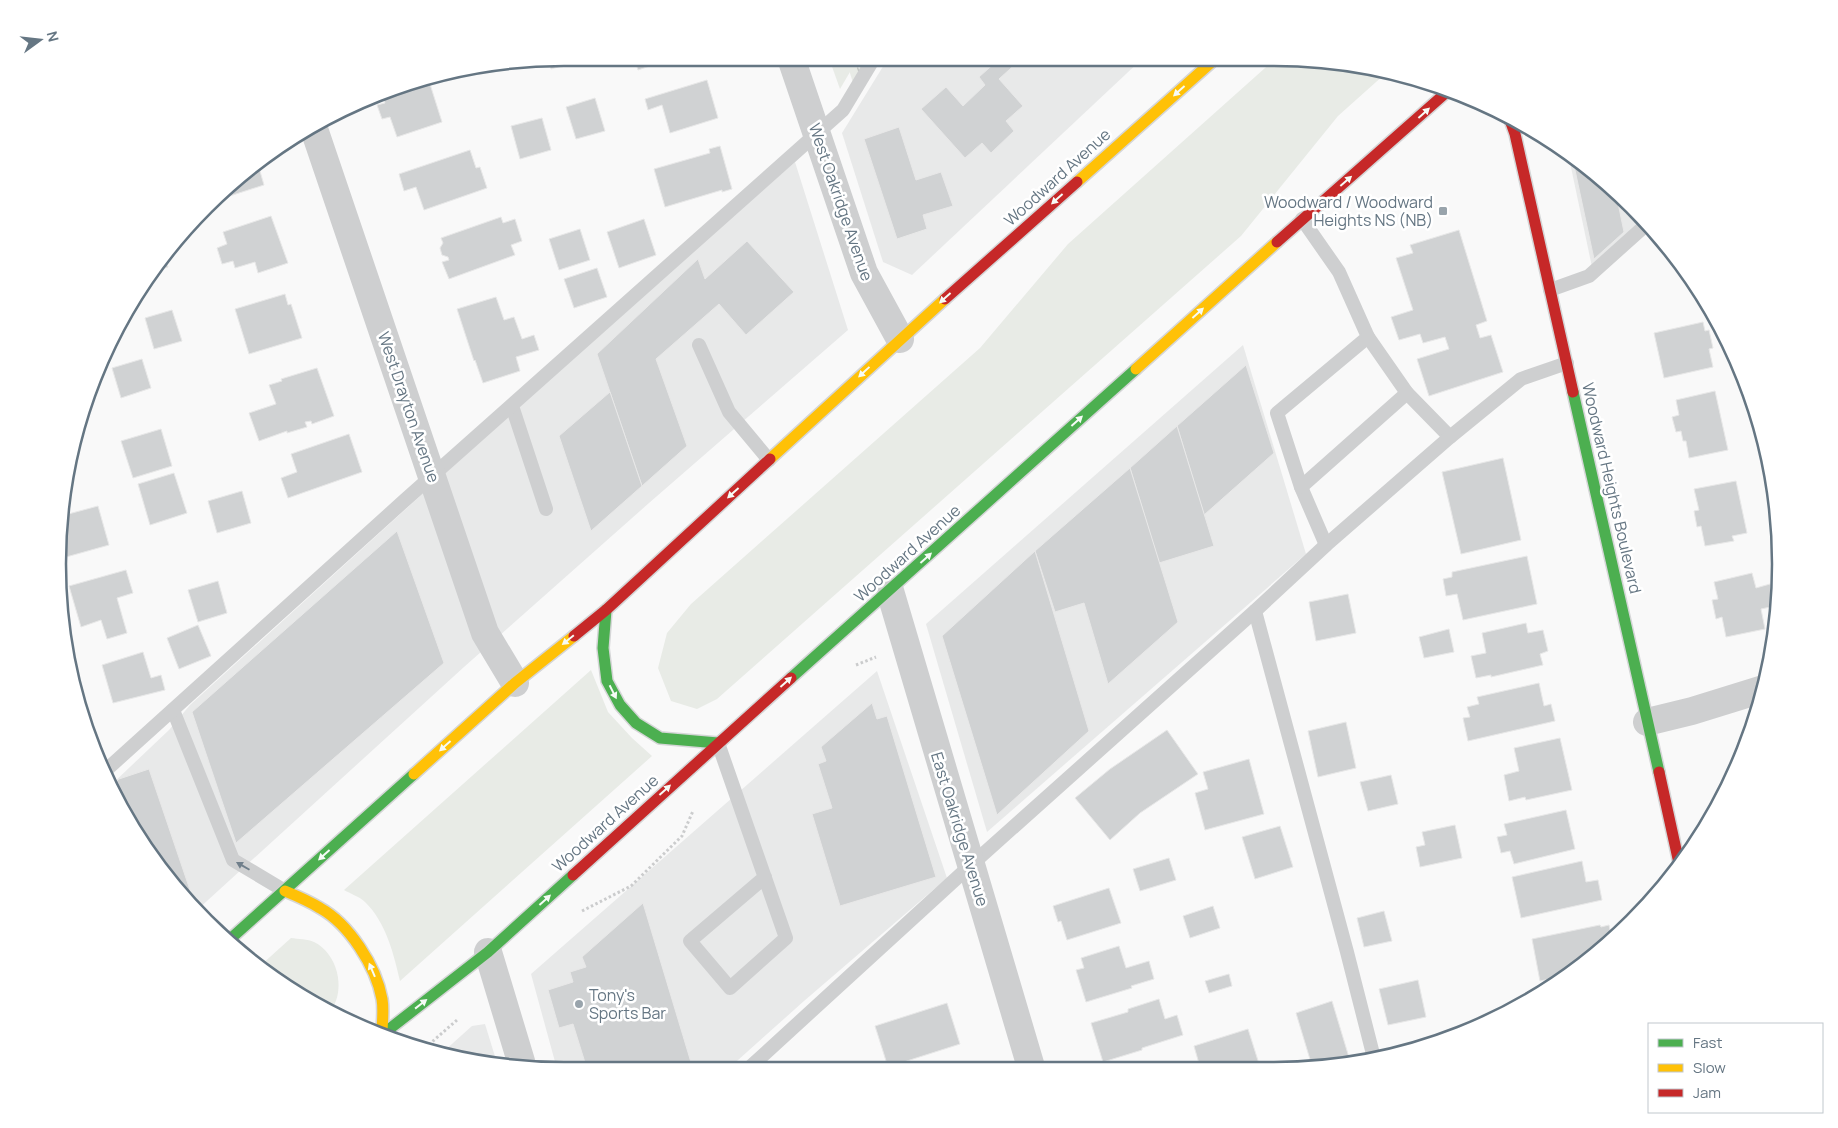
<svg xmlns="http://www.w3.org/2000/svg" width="1838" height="1128" viewBox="0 0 1838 1128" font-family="Manrope,sans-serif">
	<defs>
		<pattern id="park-tufts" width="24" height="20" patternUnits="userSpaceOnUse" patternTransform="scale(1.25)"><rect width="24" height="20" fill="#e8ebe6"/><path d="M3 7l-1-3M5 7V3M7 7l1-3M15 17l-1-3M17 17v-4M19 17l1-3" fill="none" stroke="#c0c3c0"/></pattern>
	</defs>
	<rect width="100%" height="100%" fill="#f9f9f9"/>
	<g fill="#e8e9e9">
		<path d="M1142 59 912 275 883 262 842 133 887 60Z"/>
		<path d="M1568 153 1632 206 1644 220 1592 267Z"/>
		<path d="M795 162 848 330 649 503 464 667 196 911 162 872 125 817 111 785 169 730 190 705 592 340Z"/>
		<path d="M1243 345 1306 554 987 832 926 624Z"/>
		<path d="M877 671 947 878 804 1001 728 1069H557L531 974Z"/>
		<path d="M485 1024 497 1063 443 1052 472 1026Z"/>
	</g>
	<g fill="#e8ebe6">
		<path d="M1275 59H1307L1385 74 1338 116 1241 236 717 699 697 709 671 701 658 668 667 633 691 604 980 348 1068 244Z"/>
		<path d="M857 60 840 89 830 61Z"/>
		<path d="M591 670 608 712 632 738 652 756 400 981C394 955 386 922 365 902 360 897 351 894 344 890Z"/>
		<path d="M291 938C298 939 308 939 314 942 337 953 346 988 332 1009L282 985 260 966Z"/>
	</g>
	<path fill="url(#park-tufts)" d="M846 60H868L853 83Z"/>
	<g fill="#d0d2d3" stroke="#e8e8e8">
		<path d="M998 60H1020L999 79 1023 106 1006 121 1014 131 991 153 982 143 965 158 921 109 946 87 963 106 985 85 979 77Z"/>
		<path d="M635 61H664L638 70Z"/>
		<path d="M549 62H575L551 69Z"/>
		<path d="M707 80 718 118 670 133 662 105 648 110 645 99Z"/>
		<path d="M429 81 442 122 397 137 390 117 382 119 377 105 385 103 383 97Z"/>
		<path d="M595 98 605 131 576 139 566 107Z"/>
		<path d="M542 118 551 150 520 159 511 126Z"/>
		<path d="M899 127 916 180 941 172 953 206 923 215 927 229 897 239 864 139Z"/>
		<path d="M720 146 732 189 722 192V190L665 207 654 169 710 153 709 149Z"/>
		<path d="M470 150 476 168 480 167 487 188 424 210 416 187 404 191 399 174Z"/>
		<path d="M1572 156 1621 197 1617 198 1624 232 1594 259Z"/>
		<path d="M257 161 264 185 211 202 256 162Z"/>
		<path d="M271 216 288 263 258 273 255 262 235 268 233 261 222 264 217 248 227 244 223 232Z"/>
		<path d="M501 217 503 223 515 219 522 241 511 245 515 255 449 279 442 262 449 260 448 257 442 255 440 248 443 243 441 238Z"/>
		<path d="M644 219 656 255 619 268 607 232Z"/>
		<path d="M580 229 590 260 559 270 549 239Z"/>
		<path d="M1459 230 1487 321 1476 325 1480 338 1491 335 1503 372 1429 396 1417 359 1449 349 1445 337 1423 343 1420 334 1399 340 1391 317 1413 310 1396 258 1413 253 1410 245Z"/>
		<path d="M747 241 794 292 746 335 719 304 656 359 687 446 642 486 597 354 698 259 705 279Z"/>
		<path d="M164 256 168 267 152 272Z"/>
		<path d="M597 268 607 297 574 308 564 279Z"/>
		<path d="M285 294 288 305 291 304 302 338 249 354 235 309Z"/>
		<path d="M496 297 504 320 514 317 522 339 534 335 539 350 516 357 520 371 483 383 475 360 474 361 457 309Z"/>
		<path d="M172 310 182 341 154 349 145 318Z"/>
		<path d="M1703 322 1705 331 1709 330 1713 348 1709 349 1713 367 1664 378 1654 333Z"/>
		<path d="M142 359 151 388 121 398 112 368Z"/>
		<path d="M1246 365 1274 453 1204 515 1177 426Z"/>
		<path d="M317 368 334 416 312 424 311 421 305 422 307 427 287 433V431L259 441 249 413 276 404 269 385 282 381 281 379Z"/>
		<path d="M1715 391 1728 450 1689 458 1686 441H1683L1681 431 1676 432 1672 417 1679 415 1676 400Z"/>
		<path d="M610 392 642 486 591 531 559 436Z"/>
		<path d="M1177 426 1214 546 1159 563 1130 468Z"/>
		<path d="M161 429 172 466 133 478 121 441Z"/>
		<path d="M349 434 362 472 288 498 281 478 297 472 291 454Z"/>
		<path d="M1503 458 1521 540 1461 554 1442 472Z"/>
		<path d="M70 464 73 475 67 478Z"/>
		<path d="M1130 468 1178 622 1108 684 1084 603 1055 612 1035 551Z"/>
		<path d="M174 473 187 513 150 525 138 484Z"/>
		<path d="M66 479 69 489 63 491Z"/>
		<path d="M1736 481 1747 533 1732 536 1734 541 1705 546 1701 526 1697 527 1694 511 1699 510 1694 489Z"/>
		<path d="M242 491 251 523 217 533 208 501Z"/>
		<path d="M98 506 109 545 59 559 58 555 61 516Z"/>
		<path d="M397 531 444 663 236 843 192 712Z"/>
		<path d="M1035 551 1089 731 997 815 942 636Z"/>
		<path d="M1527 556 1537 604 1463 620 1457 594 1446 596 1443 579 1452 577V572Z"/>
		<path d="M126 570 133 593 117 598 127 633 107 639 101 620 81 627 69 586Z"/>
		<path d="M1752 573 1756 588 1770 584 1775 606 1761 609 1765 629 1726 637 1722 617 1716 619 1712 600 1718 599 1714 582Z"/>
		<path d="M218 581 227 613 198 622 188 590Z"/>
		<path d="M1348 594 1356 633 1316 641 1309 602Z"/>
		<path d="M1526 623 1528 633 1543 630 1548 651 1540 654 1543 665 1491 677V675L1476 678 1471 656 1486 653 1482 633Z"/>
		<path d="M198 625 211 656 179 669 167 638Z"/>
		<path d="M1449 629 1454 652 1424 658 1419 637Z"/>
		<path d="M143 652 151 678 161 675 165 690 113 703 102 665Z"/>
		<path d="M1539 683 1544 706 1551 704 1555 721 1468 741 1463 718 1470 717 1467 707 1479 704 1477 697Z"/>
		<path d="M872 703 877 719 887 716 936 877 840 906 812 814 832 808 818 764 826 761 821 747Z"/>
		<path d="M1346 722 1356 768 1318 777 1308 731Z"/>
		<path d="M1167 730 1198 774 1140 813 1110 840 1075 798 1110 769Z"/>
		<path d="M1560 738 1572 790 1526 800 1525 797 1509 801 1504 775 1519 771 1514 748Z"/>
		<path d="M1249 759 1264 814 1205 830 1195 793 1208 789 1203 772Z"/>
		<path d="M149 769 190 890 183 896 162 872 125 817 111 786 119 779Z"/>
		<path d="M1735 771 1730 780 1728 773Z"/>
		<path d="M1391 775 1398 804 1368 811 1360 782Z"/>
		<path d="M1566 810 1575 849 1514 864 1510 851 1501 853 1497 837 1507 835 1504 824Z"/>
		<path d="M1455 825 1462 858 1420 867 1416 847 1425 845 1422 832Z"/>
		<path d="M1280 826 1293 867 1255 879 1242 837Z"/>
		<path d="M1169 858 1176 880 1140 891 1133 869Z"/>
		<path d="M1582 861 1586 882 1598 880 1602 900 1521 918 1512 877Z"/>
		<path d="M1109 888 1121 923 1067 940 1061 921 1058 922 1053 906Z"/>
		<path d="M643 903 693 1069H587L573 1024 559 1028 548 990 573 982 570 972 586 967 582 957Z"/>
		<path d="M1213 906 1220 928 1190 938 1183 916Z"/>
		<path d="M1384 911 1392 941 1364 947 1357 918Z"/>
		<path d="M1600 925 1601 927 1609 925 1612 940 1610 942 1604 944 1605 947 1564 976 1540 981 1532 939Z"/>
		<path d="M1119 946 1126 968 1149 961 1154 979 1131 986 1132 988 1086 1002 1076 970 1084 968 1081 958Z"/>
		<path d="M1229 974 1232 986 1209 993 1205 981Z"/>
		<path d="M1418 980 1426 1017 1388 1025 1379 989Z"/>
		<path d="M1159 999 1165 1019 1177 1015 1183 1035 1142 1048V1050L1103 1062 1091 1023 1128 1012V1009Z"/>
		<path d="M1332 1001 1351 1064 1340 1066H1312L1296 1013Z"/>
		<path d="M947 1003 960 1044 888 1067 875 1026Z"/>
		<path d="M1248 1029 1260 1067H1200L1194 1046Z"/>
		<path d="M474 1053 482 1055 484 1060 468 1057Z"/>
	</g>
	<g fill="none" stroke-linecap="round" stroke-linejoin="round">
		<defs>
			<g id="fast">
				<path d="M1573 392 1659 772"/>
				<path d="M606 610 603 648 607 681 620 705 636 723 660 738 718 743"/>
				<path d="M791 678 1136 369"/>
				<path d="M228 941 414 774"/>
				<path d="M383 1034 488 952 573 875"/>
			</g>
			<g id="slow">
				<path d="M1077 182 1215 59"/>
				<path d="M1136 369 1277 242"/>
				<path d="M770 459 945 299"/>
				<path d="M414 774 515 683 574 636"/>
				<path d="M285 891C297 896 309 901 320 908 349 924 376 966 382 999 384 1010 382 1023 382 1034"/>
			</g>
			<g id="jam">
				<path d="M1510 120 1515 134 1573 392"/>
				<path d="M1277 242 1449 90"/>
				<path d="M945 299 1077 182"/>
				<path d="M574 636 606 610 770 459"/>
				<path d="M1659 772 1679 863"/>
				<path d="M573 875 791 678"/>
			</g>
		</defs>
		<use href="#fast" stroke="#d5d6d7" stroke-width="14"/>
		<use href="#slow" stroke="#d5d6d7" stroke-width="14"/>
		<use href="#jam" stroke="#d5d6d7" stroke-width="14"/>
		<g stroke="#cbcccd" stroke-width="3" stroke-dasharray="2.5 2.5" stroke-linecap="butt">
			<path d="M856 665 876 657"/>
			<path d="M582 911 631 886 682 836 693 811"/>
			<path d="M425 1048 457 1020"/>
		</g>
		<g stroke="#cecfd0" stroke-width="14">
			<path d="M1302 219 1339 272 1368 337 1277 413 1301 487 1326 545"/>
			<path d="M1550 290 1589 276 1647 224"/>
			<path d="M1368 337 1407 393 1450 437"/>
			<path d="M699 345 729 412 769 460"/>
			<path d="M512 406 546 509"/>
			<path d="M1301 487 1407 393"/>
			<path d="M1255 611 1347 952 1374 1058"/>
			<path d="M173 710 233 860 285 891"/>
			<path d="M718 743 786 938 730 988 690 941 765 877"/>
			<path d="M105 771 405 500 843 110 873 60"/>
			<path d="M748 1069 971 865 1255 611 1326 545 1450 437 1521 379 1567 363"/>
		</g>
		<g stroke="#cecfd0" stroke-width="28">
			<path d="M792 61 864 273 900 339"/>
			<path d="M313 126 485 633 515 683"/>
			<path d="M890 591 1031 1067"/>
			<path d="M1647 722 1692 711 1763 689"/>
			<path d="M488 952 523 1068"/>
		</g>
		<use href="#fast" stroke="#4caf50" stroke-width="11"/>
		<use href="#slow" stroke="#ffc107" stroke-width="11"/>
		<use href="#jam" stroke="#c62828" stroke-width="11"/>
	</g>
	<defs><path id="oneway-solid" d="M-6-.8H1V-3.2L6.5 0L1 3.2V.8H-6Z" transform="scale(1.25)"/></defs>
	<g fill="#f6fbf6">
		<use href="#oneway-solid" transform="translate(1179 91) rotate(138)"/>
		<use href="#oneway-solid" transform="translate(1424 113) rotate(-42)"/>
		<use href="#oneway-solid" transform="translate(1346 181) rotate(-41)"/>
		<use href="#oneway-solid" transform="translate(1057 199) rotate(138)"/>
		<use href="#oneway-solid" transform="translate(945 298) rotate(138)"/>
		<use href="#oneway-solid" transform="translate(1198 313) rotate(-42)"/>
		<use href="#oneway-solid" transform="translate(864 372) rotate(137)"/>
		<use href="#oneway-solid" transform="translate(1077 421) rotate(-42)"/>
		<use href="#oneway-solid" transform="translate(733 493) rotate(138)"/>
		<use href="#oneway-solid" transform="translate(926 558) rotate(-42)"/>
		<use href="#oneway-solid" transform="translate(568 640) rotate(141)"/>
		<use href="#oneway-solid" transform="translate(786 682) rotate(-42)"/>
		<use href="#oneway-solid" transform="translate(613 692) rotate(63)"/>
		<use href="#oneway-solid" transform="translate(445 746) rotate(138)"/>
		<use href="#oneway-solid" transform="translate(665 790) rotate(-42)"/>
		<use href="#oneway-solid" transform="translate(324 855) rotate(138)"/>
		<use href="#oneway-solid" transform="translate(545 900) rotate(-42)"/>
		<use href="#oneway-solid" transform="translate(372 970) rotate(-113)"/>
		<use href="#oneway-solid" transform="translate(421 1004) rotate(-38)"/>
	</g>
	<use fill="#707f8b" href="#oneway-solid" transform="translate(243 866) rotate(-150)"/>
	<g fill="#99a4ac" stroke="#fff" stroke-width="2">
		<rect x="1438" y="206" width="10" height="10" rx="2.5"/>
		<circle cx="579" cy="1004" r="5"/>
	</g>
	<g text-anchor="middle" stroke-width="5" stroke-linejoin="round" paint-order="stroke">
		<g font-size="16" fill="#657683" stroke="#fff">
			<text transform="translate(1057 177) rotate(-42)" y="6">Woodward Avenue</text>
			<text transform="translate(841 202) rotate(71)" y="6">West Oakridge Avenue</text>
			<text transform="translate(409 407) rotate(71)" y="6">West Drayton Avenue</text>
			<text transform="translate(1612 488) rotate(77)" y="6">Woodward Heights Boulevard</text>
			<text transform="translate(907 553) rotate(-42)" y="6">Woodward Avenue</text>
			<text transform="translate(605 823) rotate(-42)" y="6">Woodward Avenue</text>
			<text transform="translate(960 829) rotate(73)" y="6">East Oakridge Avenue</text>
		</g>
		<g font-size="16" fill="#657683" stroke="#fff" text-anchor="end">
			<text x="1433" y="208">Woodward / Woodward<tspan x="1433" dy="18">Heights NS (NB)</tspan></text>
			<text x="589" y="1001" text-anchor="start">Tony's<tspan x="589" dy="18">Sports Bar</tspan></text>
		</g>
	</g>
	<path d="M0 0H1838V1128H0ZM564 66H1274A498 498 0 0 1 1772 564V564A498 498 0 0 1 1274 1062H564A498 498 0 0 1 66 564V564A498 498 0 0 1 564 66Z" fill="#fff" fill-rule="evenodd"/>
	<path fill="none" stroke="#657683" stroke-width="2.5" d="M564 66H1274A498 498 0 0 1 1772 564V564A498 498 0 0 1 1274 1062H564A498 498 0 0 1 66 564V564A498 498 0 0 1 564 66Z"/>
	<rect x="1648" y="1023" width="175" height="90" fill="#ffffff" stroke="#c1c8cd"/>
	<rect x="1658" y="1039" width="25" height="8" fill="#4caf50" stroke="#c1c8cd"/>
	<text x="1693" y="1048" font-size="15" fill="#657683">Fast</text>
	<rect x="1658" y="1064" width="25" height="8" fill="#ffc107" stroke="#c1c8cd"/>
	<text x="1693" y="1073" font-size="15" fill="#657683">Slow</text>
	<rect x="1658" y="1089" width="25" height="8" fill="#c62828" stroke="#c1c8cd"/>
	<text x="1693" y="1098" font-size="15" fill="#657683">Jam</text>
	<g transform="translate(40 40) rotate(75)" stroke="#ffffff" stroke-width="4" paint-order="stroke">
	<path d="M0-4L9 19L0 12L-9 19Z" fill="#657683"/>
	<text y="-8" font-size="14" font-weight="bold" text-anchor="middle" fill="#657683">N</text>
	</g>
</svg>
